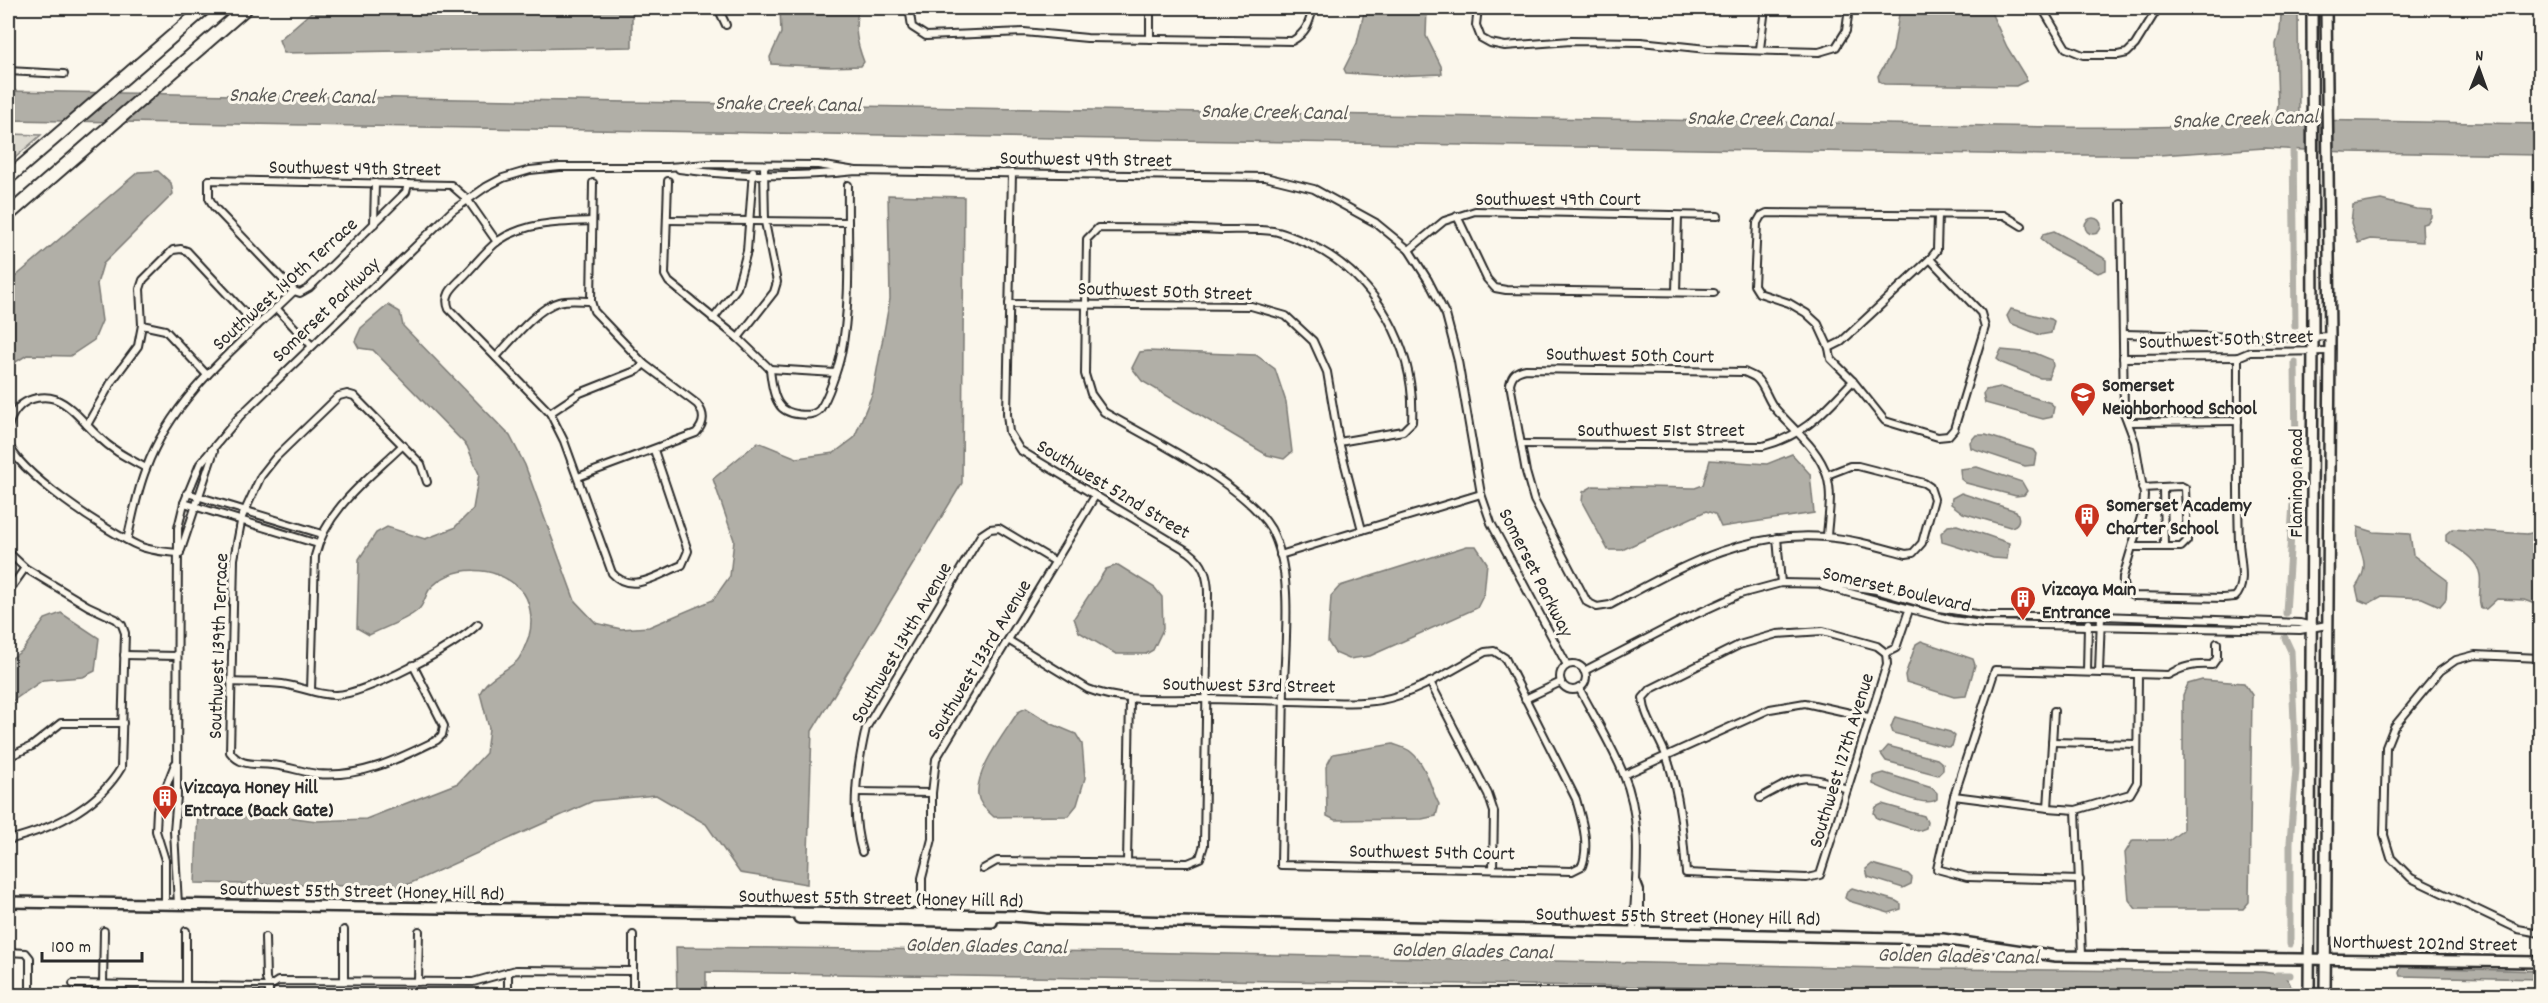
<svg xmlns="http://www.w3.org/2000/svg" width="2548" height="1003" viewBox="0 0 2548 1003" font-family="Dekko,sans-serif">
	<rect width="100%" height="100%" fill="#fbf7ec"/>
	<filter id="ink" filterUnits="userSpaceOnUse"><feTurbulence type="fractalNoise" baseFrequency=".0167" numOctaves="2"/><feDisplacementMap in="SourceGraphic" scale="12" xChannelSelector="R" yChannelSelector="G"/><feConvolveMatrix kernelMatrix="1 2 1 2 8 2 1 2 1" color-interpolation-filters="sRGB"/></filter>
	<g filter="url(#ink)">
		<path fill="#dddad0" stroke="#84827e" stroke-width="1.5" d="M8 134 41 135 8 164Z"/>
		<g fill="#b1afa7" stroke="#7b7a75" stroke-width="1.5">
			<path d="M316 8H632V47L284 53 279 40Z"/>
			<path d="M780 8H859C853 27 857 44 864 62L861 66 830 67 771 64 770 57 781 33Z"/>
			<path d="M1365 8H1427L1426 36 1441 66 1442 74 1391 76 1346 73 1344 69 1357 43Z"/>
			<path d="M1900 8H1989L2007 47 2026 78V81L2016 86 1884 84 1879 81 1878 76 1893 51Z"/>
			<path d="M2277 8H2298L2299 112 2303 120 2540 124V155L2346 152 2265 148 2159 155H2047L8 120V91L2054 127C2127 128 2199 127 2271 122L2276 115 2278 105 2276 44 2280 30 2281 15Z"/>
			<path d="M158 171 171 183 173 194 103 264 97 284 102 321 94 340 70 356 27 355 8 367V283L138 172Z"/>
			<path d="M888 195 964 197 962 483 812 731 807 884 740 873 706 824 656 795 593 801 402 887 195 883 198 810 244 811 317 821 366 819 458 783 486 753 489 728 480 693C488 676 504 673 517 661 522 656 526 643 529 636 533 622 531 599 520 589 495 565 453 563 429 590 425 596 424 605 418 610 407 620 383 628 369 635L357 628 359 559 376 533 387 527 425 539 454 528 473 509 479 474 467 446 373 350 359 348 355 341 361 328 388 305 400 312 403 326 510 436 525 465 575 601 596 623 621 629 649 627 713 600 730 576 734 540 713 479 758 442 797 458 834 453 854 438 873 392 890 299Z"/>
			<path d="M2381 200 2416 209 2431 210V217L2427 223 2422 224 2423 242 2370 239 2358 243 2351 223 2353 205Z"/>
			<circle cx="2093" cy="226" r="8"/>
			<path d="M2054 231 2102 257 2106 260V270L2098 273 2054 250 2041 239 2043 234Z"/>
			<path d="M2011 309 2051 319 2054 321 2051 333 2040 335 2010 323 2007 316Z"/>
			<path d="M2001 350 2035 353 2052 360 2053 366 2048 378H2040L2002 363 1997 359Z"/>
			<path d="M1148 351 1256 355 1275 369 1286 402 1292 452 1284 459 1267 455 1142 381 1132 368 1140 352Z"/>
			<path d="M2000 387 2051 403 2054 407 2052 417 2043 419 1985 403 1983 394 1986 390Z"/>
			<path d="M1976 435H1986L2033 450 2036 454 2034 465 2025 466 1971 448 1970 442Z"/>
			<path d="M1792 454 1810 474 1814 513 1721 527 1715 514 1706 511 1622 550H1608L1582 502 1583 492 1593 486 1695 488 1703 485 1710 460 1767 464Z"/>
			<path d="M1977 467 2022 482 2027 491 2024 495 2016 496 1966 483 1961 479 1960 469Z"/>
			<path d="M1961 493 2016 511C2021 518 2019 526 2010 527L1963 513 1951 504 1952 498Z"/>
			<path d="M1957 525 2009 543 2007 559 1993 558 1942 542 1941 533 1948 526Z"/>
			<path d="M2358 527 2374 532 2410 534 2413 555 2447 580 2446 599 2440 606 2422 598 2382 596 2368 604 2359 600 2356 587C2375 558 2354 554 2358 527Z"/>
			<path d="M2452 529 2527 534 2540 531V606L2524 600 2497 599 2486 609H2481C2477 597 2482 586 2480 575 2477 558 2459 550 2446 541V534Z"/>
			<path d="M1467 546H1476L1487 563 1484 594 1477 608 1370 656 1349 659 1335 653 1328 642 1331 596 1340 586Z"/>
			<path d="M1118 565 1155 588 1162 597 1163 629 1153 650 1146 654H1116L1079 632 1074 618 1106 569Z"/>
			<path d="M61 613 99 638 95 671 83 677 43 680 8 704V661L23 650 45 619Z"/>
			<path d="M1921 641 1973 659 1975 665 1966 696 1954 697 1906 682 1905 675 1916 644Z"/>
			<path d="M2202 680 2244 683 2252 695 2249 902 2243 909H2136L2129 900 2125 853 2133 840H2170L2183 830V695L2188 684Z"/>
			<path d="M1026 708 1052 724 1076 734 1082 744 1085 778 1077 805 1068 816 994 817C988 811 979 805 978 795 975 770 1005 733 1018 712Z"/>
			<path d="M1895 717 1950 732 1955 736 1952 746 1947 747 1893 733 1891 727Z"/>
			<path d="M1393 744C1398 746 1407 748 1411 752 1427 765 1430 788 1439 804L1436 816 1422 819 1335 820 1327 816 1326 767 1333 754Z"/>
			<path d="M1888 746 1937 759 1943 764V770L1938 775 1886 761 1881 754Z"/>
			<path d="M1884 773 1932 788 1937 793V799C1926 809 1886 790 1873 784V776Z"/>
			<path d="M1882 804 1924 816 1927 822 1926 828 1918 831 1877 818 1874 813 1876 807Z"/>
			<path d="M1872 864 1908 874 1912 878 1911 884 1903 888 1868 877 1866 869Z"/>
			<path d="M1852 888 1896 901 1901 904V909L1889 913 1849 901 1845 898 1847 891Z"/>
			<path d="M676 947 1132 952 1935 969 2262 972C2275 974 2289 973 2291 988L2290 990 2093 994 706 972V995L677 996Z"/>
			<path d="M2401 967 2540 971V979L2400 976 2399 973Z"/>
		</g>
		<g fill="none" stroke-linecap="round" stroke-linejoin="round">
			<g stroke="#b1afa7" stroke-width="7">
				<path d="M2293 142 2295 326"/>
				<path d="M2286 613 2296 455 2295 362"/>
				<path d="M2285 638 2291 651 2296 769 2290 842V944"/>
				<path d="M2277 975H2290"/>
			</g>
			<defs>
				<g id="street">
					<path d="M718 8 726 25"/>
					<path d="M912 8 910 14 912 27 926 36 1024 32 1087 38 1292 41C1306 33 1309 24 1313 8"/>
					<path d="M1478 8 1476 25 1481 38 1490 43 1505 46 1571 41 1641 42 1707 49 1819 52 1836 47 1846 31 1849 8"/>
					<path d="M2042 8 2066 48 2083 55H2118L2127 53 2135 45 2158 8"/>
					<path d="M1150 39V8"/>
					<path d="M1760 49 1765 8"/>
					<path d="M8 71 64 74"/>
					<path d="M679 169C737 177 797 177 856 171L1265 177 1314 189 1376 223 1409 250 1428 280 1446 315 1458 361 1481 494 1491 523 1567 665"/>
					<path d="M668 181 665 275 669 282 738 338 770 369"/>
					<path d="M2121 204 2124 413 2135 442 2144 495 2143 510 2123 577C2122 588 2125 592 2135 596L2223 598 2235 597C2247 586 2240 559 2239 543 2237 482 2238 419 2238 357"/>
					<path d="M1457 216 1487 279 1495 288 1506 290 1714 293"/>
					<path d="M667 220 848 222"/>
					<path d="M592 221C560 222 526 222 498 241 485 251 474 266 462 278 453 287 443 295 449 309L550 413 564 441 612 573C631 595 660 574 682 565L688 551 654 450"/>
					<path d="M374 224 375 183"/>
					<path d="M1409 250 1444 221 1475 211 1718 216"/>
					<path d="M1930 259 1981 313 1985 327 1954 429 1948 436 1938 437 1885 421 1853 381 1831 359 1829 348 1818 324 1806 313 1789 303 1759 293 1754 285 1757 223 1761 216 1767 213 2004 215 2022 226"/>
					<path d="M294 291 214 207 209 198V180L451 185 467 199 497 242"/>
					<path d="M294 291 300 293 309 288 406 192 408 184"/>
					<path d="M1676 292 1678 216"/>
					<path d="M1009 304 1251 306 1286 316 1313 341 1327 372 1339 442 1362 530"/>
					<path d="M276 308 311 345"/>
					<path d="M713 319 737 288 747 251 753 171"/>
					<path d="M142 325 165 330 207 375"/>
					<path d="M2124 334 2281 338 2330 336"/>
					<path d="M738 338 774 292 777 282 765 222 764 165"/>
					<path d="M1829 348 1841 342 1930 259 1937 250 1938 215"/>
					<path d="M496 357C511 341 538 307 559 302 569 299 581 301 591 301"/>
					<path d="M2123 358 2238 357 2250 352 2329 351"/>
					<path d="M770 369C771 379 773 396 779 404 785 415 812 419 820 409 828 398 838 368 841 354 852 299 847 241 848 185"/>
					<path d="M770 369 835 373"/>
					<path d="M550 413 580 393 638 370 644 364"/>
					<path d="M2128 422 2238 421"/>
					<path d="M87 425 112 381 138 346 142 325 140 289 143 280 173 250 181 249 187 251 257 326"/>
					<path d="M1521 444 1763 446C1806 435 1824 411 1853 381"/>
					<path d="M146 468C130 459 113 451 100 438 86 426 73 406 55 399 44 395 30 398 21 405 11 414 5 429 8 442 17 473 109 533 139 546 151 551 166 552 180 553"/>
					<path d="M578 477 696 433C705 423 705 414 697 404L644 364 594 311 591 301 593 183"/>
					<path d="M2163 487 2164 547"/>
					<path d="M187 493 322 534"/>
					<path d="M184 503 318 544"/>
					<path d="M1827 537C1828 517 1833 496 1827 476 1819 448 1791 428 1773 406 1767 398 1764 385 1756 378 1752 375 1748 374 1744 372L1526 369C1516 371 1512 374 1510 384L1526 472 1534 500 1587 602 1597 607 1610 605C1682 567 1740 531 1825 537 1853 539 1879 547 1906 554L1913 553 1922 543 1934 499 1930 487 1924 483 1858 466H1850L1827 475"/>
					<path d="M1777 538 1781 583"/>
					<path d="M127 540C133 516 137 491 146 469 173 395 240 344 294 291"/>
					<path d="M2133 547H2181L2187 541 2185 488 2181 486 2142 488"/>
					<path d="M181 550 214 451"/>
					<path d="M8 552 25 568 88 606 116 619 122 625 125 633 121 768C97 808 51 829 8 840"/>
					<path d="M1280 555 1481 494"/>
					<path d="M1823 586 1952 620 1983 624 2300 630 2327 625"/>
					<path d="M8 592 25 568"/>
					<path d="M1823 631 1877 646 1886 653 1887 664 1820 875 1807 878 1686 873C1683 834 1680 795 1667 758 1660 737 1645 720 1643 698L1651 689 1739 645 1777 634Z"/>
					<path d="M1008 640 1088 689C1121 702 1157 699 1192 699 1225 699 1257 700 1289 701 1319 701 1352 705 1381 700 1418 693 1452 670 1485 652L1494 651 1505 658 1576 799C1582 821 1590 844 1582 866L1572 871 1281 865C1282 805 1283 746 1284 687 1285 639 1294 572 1271 529 1246 485 1149 438 1104 412L1091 394 1085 374 1087 239 1098 228C1140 228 1181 228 1222 230 1239 230 1256 229 1273 231 1285 233 1300 240 1311 245 1377 277 1416 349 1412 422L1403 431 1339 442"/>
					<path d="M1886 653 1896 648 1908 613"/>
					<path d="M124 655 177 656"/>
					<path d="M2540 658 2475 655 2456 660 2440 671 2394 727 2386 747 2384 835 2391 858 2411 878 2518 929 2540 933"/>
					<circle cx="1573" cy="677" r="13"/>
					<path d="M413 665 444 726 442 735 437 740C398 759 362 778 317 774 302 772 287 766 272 765 254 763 241 767 230 752L234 559 242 517 261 476 276 457 339 396 347 394 354 396 421 464 427 482"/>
					<path d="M1584 671 1683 620 1740 594 1781 583 1835 584 1876 590 1939 608 1989 616H2101L2300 623 2312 626"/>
					<path d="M2087 672 2088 623"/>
					<path d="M2099 672 2101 616"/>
					<path d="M231 682C248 683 265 682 282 684 299 686 319 696 336 695 366 694 457 646 478 624"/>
					<path d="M1430 682 1488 794 1494 812 1493 869"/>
					<path d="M1579 688C1594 716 1611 744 1623 773 1645 824 1635 880 1633 932"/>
					<path d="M311 690 315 556C326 509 369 478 403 445"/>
					<path d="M1525 699 1561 682"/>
					<path d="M2052 742 2137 744"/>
					<path d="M8 757 32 746 61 723H123"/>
					<path d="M1624 775 1770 709 1805 703 1868 717"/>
					<path d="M857 792 932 793"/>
					<path d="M1954 796 2048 808 2076 810 2130 794 2137 782 2138 674"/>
					<path d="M1760 798C1803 775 1800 772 1847 789"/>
					<path d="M2048 808 2054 711"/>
					<path d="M2076 810 2082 955"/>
					<path d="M862 852C850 812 857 768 866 728L981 535 990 529 999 528 1056 562"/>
					<path d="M1127 863 1130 699"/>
					<path d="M983 869 997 861 1188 863 1200 858 1204 845 1208 594C1208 577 1204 563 1189 552L1020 450 1009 432 1007 414 1012 173"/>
					<path d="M2080 880 1967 877 1937 869 1954 796 1995 670 2168 675C2183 666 2195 664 2212 665L2217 658V643"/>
					<path d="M1637 882 1640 890V932"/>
					<path d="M165 905V860L156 831 157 810 175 764"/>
					<path d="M178 905 174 831 177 796 178 528 184 503 200 464 240 416 452 211 486 187 503 178 530 170 560 167H668L709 164 818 165 856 171"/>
					<path d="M922 918V878L932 839V793L936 759 1095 496"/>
					<path d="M344 930V981"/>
					<path d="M186 931V986"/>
					<path d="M265 937 266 979 269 987V996"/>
					<path d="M8 952 26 953 30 958V996"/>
					<path d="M508 972V996"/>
					<path d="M418 982 419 931"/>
					<path d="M73 984 269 987 278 981 473 982 516 970 632 971"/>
					<path d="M103 984 104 931"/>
					<path d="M633 996V935"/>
				</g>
				<g id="secondary">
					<path d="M8 902 1013 916 1046 919 1943 939 2056 956 2540 962"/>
					<path d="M799 918 992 922"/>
					<path d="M2309 996 2313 338 2312 8"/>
					<path d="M2325 996 2330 336 2326 8"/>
				</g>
				<g id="highway">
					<path d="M8 178 205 8"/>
					<path d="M8 215 246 8"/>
				</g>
			</defs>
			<use href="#street" stroke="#2b2b2b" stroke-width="10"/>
			<use href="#secondary" stroke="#2b2b2b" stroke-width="14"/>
			<use href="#highway" stroke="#2b2b2b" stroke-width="16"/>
			<use href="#street" stroke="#fbf7ec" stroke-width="6"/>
			<use href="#secondary" stroke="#fbf7ec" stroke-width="9"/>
			<use href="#highway" stroke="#fbf7ec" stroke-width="12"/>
		</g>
	</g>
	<defs>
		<symbol id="school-pin" viewBox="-11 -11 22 30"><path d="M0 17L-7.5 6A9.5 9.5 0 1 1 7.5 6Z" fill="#c8321e" stroke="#fbf7ec"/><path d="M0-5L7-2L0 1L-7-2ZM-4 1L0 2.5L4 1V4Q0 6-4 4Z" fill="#fff"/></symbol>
		<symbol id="building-pin" viewBox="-11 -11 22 30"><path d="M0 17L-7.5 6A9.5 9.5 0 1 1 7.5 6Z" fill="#c8321e" stroke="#fbf7ec"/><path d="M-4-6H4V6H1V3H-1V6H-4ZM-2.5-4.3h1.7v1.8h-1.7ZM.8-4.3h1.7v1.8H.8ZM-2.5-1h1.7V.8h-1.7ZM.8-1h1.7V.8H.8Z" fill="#fff"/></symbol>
	</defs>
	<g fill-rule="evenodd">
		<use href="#school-pin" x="2068" y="380" width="30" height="40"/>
		<use href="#building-pin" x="2072" y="501" width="30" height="40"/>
		<use href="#building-pin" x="2008" y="584" width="30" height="40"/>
		<use href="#building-pin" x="150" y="783" width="30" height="40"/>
	</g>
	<g text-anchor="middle" stroke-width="6" stroke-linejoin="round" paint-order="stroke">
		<g font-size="20" fill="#2b2b2b" stroke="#fbf7ec">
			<text transform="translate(1086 158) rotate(1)" y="7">Southwest 49th Street</text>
			<text transform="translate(355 167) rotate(1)" y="7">Southwest 49th Street</text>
			<text x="1558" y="205">Southwest 49th Court</text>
			<text transform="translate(284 283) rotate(-42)" y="7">Southwest 140th Terrace</text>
			<text transform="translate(1165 290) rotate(2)" y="7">Southwest 50th Street</text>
			<text transform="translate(325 309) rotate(-44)" y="7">Somerset Parkway</text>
			<text transform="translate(2226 338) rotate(-2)" y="7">Southwest 50th Street</text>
			<text transform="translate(1630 354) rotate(1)" y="7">Southwest 50th Court</text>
			<text x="1661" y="436">Southwest 51st Street</text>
			<text transform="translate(2295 483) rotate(-90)" y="7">Flamingo Road</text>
			<text transform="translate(1114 488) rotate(31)" y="7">Southwest 52nd Street</text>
			<text transform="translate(1537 572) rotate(63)" y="7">Somerset Parkway</text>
			<text transform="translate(1897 588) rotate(13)" y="7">Somerset Boulevard</text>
			<text transform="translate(900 642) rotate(-60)" y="7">Southwest 134th Avenue</text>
			<text transform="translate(217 646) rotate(-88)" y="7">Southwest 139th Terrace</text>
			<text transform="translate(978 659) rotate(-59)" y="7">Southwest 133rd Avenue</text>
			<text transform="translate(1249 684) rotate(1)" y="7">Southwest 53rd Street</text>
			<text transform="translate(1840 760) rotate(-73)" y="7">Southwest 127th Avenue</text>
			<text transform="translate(1432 851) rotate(1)" y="7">Southwest 54th Court</text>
			<text transform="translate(362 890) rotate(1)" y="7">Southwest 55th Street (Honey Hill Rd)</text>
			<text transform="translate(881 897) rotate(1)" y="7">Southwest 55th Street (Honey Hill Rd)</text>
			<text transform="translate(1678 915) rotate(1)" y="7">Southwest 55th Street (Honey Hill Rd)</text>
			<text transform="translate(2425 942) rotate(1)" y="7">Northwest 202nd Street</text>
		</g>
		<g font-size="20" font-weight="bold" fill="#2b2b2b" stroke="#fbf7ec" text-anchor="start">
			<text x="2102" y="391">Somerset<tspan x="2102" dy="23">Neighborhood School</tspan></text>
			<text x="2106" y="511">Somerset Academy<tspan x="2106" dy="23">Charter School</tspan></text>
			<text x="2042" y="595">Vizcaya Main<tspan x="2042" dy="23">Entrance</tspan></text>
			<text x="184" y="793">Vizcaya Honey Hill<tspan x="184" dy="23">Entrace (Back Gate)</tspan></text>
		</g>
		<g font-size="21" font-style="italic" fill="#5a5956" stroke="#fbf7ec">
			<text transform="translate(302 95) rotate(1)" y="7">Snake Creek Canal</text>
			<text transform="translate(788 103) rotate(1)" y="7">Snake Creek Canal</text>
			<text transform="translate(1274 111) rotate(1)" y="7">Snake Creek Canal</text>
			<text transform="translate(1760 118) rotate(1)" y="7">Snake Creek Canal</text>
			<text transform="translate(2245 118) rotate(-2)" y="7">Snake Creek Canal</text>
			<text transform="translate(986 945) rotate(1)" y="7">Golden Glades Canal</text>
			<text transform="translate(1472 950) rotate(1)" y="7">Golden Glades Canal</text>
			<text transform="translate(1958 955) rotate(1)" y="7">Golden Glades Canal</text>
		</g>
	</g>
	<rect width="2548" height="1003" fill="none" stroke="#fbf7ec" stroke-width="30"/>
	<rect x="15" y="15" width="2518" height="973" fill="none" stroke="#2b2b2b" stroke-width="2" filter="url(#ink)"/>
	<g transform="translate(2479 69) rotate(1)" stroke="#fbf7ec" stroke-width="4.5" paint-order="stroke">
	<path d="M0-4.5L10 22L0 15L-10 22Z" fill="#2b2b2b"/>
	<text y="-9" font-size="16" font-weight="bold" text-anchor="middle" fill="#2b2b2b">N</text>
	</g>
	<path d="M42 952v9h100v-9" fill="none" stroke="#2b2b2b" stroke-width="3"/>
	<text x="51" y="952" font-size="18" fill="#2b2b2b" stroke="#fbf7ec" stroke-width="4.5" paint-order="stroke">100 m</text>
</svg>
